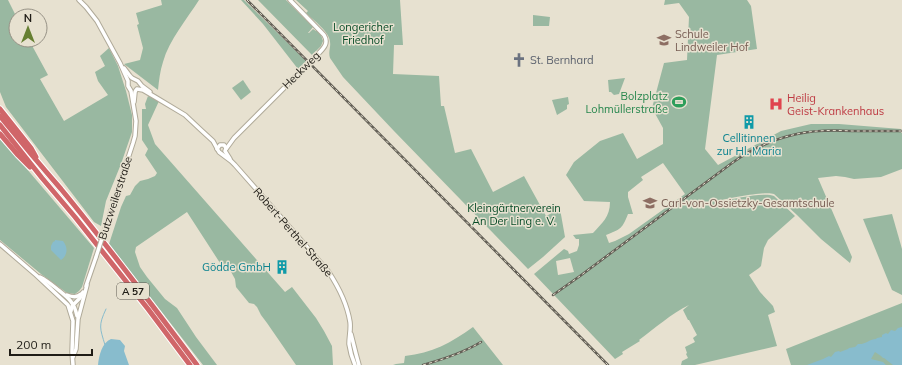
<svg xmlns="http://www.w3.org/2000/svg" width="902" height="365" viewBox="0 0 902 365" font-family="Mulish,sans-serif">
	<rect width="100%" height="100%" fill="#e7e1d0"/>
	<g fill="#99b8a1" fill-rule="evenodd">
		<path d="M0 0H8L16 16V40H29L48 75 40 79 64 121 108 95 98 81 95 72 105 66 100 56 109 48 118 66 126 91 132 115V132L121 164 106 201 101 226 94 222 6 107 0 92Z"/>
		<path d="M161 0H199C187 19 169 40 163 62 160 71 159 80 158 90L124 64 140 60 143 48 137 25 139 24 136 13 162 5Z"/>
		<path d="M241 0H244L306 61 298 69 263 24Z"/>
		<path d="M258 0H286L313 27 308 33H309L313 29 316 31V29L321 35 323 41 321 46 312 55Z"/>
		<path d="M296 0H400L403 45H394L393 74 439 76 441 106H444L455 153 471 149 493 192 524 176 546 216 560 209 565 237 543 257 528 269 394 131 343 77 330 58C328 52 331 47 330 42 330 32 313 20 306 13L308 11Z"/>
		<path d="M665 0H747L751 6 757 49 717 55 705 149 718 165 781 131 811 124H839L901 129V133H902V169L881 177 854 179 845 177 836 176 818 178 852 257 850 263 821 239 797 215 774 194C765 191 732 198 722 200V201C734 199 764 192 774 196L795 216 768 240 764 248 761 266 759 268 749 275 760 292 773 306 775 312 768 315 777 346 695 365H681L682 361 688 358 686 354 687 353 685 347 695 342 693 338 697 335 689 320H688L683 310 689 305C671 314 655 328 639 340L640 341 622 352 623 354 615 359 534 274 564 249 568 251 569 254 577 251 579 245V239H576L573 235 593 233C602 223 610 217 610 202L584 201 566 175 574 162 600 141 623 133 637 159 663 144V128L652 108 664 63 687 60 689 17 679 3 664 5ZM663 163 685 194 629 234 615 241 609 243 606 235C621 229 622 229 628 214H633L628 197V192L643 180 641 177ZM570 258 574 272 558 275 556 261Z"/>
		<path d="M533 15 550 17 549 26H533Z"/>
		<path d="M625 78 619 94 614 95 611 92H609L608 80Z"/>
		<path d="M243 80 251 92 241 100 232 88Z"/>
		<path d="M148 96 159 101 148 125 155 144 285 292 292 287 316 318 324 331 332 346 333 365H296L267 323 261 315 257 307 254 304 249 303 236 287 235 279 230 270 220 263 187 212 136 247 135 252 140 267 147 277 165 299 177 308 196 337 217 365H203L109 244 121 207 126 196 130 195 135 186 140 181 148 179 155 176 157 173 145 155 148 149 142 140V109H146L145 104Z"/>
		<path d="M568 97 569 104 567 105V109L557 115 552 100Z"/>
		<path d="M0 139 9 148 94 248 82 287 79 291 75 294 67 293 41 274 0 240Z"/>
		<path d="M892 214 902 249V295L892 290 863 219Z"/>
		<path d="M902 303V365H791L786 349Z"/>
		<path d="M473 327 503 365H393L396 364 404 363 405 356C432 353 451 343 473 327Z"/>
	</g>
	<g fill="#88bccd">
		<path d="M55 240 63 241C68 247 68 255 61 260L51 250V246L53 242 55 241Z"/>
		<path d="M902 327V365H893L884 358H883L881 356 875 352 871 359 883 362 886 365H807L823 359 829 356 831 357 835 352 839 351 840 352 848 349 849 348 855 347 858 344C865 345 870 339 876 339L877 338 882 337V335L886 333 888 334 891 330 895 331 898 328Z"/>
		<path d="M111 339 120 340 125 346 124 351 129 365H98C99 355 102 343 111 339Z"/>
	</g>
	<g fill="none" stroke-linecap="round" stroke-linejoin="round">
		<path stroke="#88bccd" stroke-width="1" d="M105 345C100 328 98 326 106 309"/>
		<defs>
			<g id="tertiary">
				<path d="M79 0 86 7 97 21 120 63 128 81V86L131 91 136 121 135 136 133 143 104 232"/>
				<path d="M124 68 130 76 132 78 138 81 142 86 150 92"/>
				<path d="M137 89 143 90 155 97 185 115 201 130 213 141 219 152 231 161 235 165 328 271C338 286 347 303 350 322 351 329 349 336 349 344 350 351 352 358 355 365"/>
				<path d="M134 102 135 92 136 90"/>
				<path d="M217 149 220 145H224L226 148 225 151 230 159"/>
				<path d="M226 149 234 138 318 54C324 48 329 43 324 35L290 0"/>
				<path d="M0 244 36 275 68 305 73 321 72 352 73 365"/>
				<path d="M40 277C46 280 51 284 56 288 67 297 74 301 77 316"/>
				<path d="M86 286 96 257"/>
				<path d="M67 295C72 297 77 298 81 294"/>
				<path d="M71 311 72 306 80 298 83 292"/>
				<path d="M351 334 356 354 359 365"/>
				<path d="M73 357 76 349 78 319 87 285"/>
			</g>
			<g id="motorway">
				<path d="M0 109 31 148 36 157"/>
				<path d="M0 116C20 141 40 165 61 189 108 246 153 306 197 365"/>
				<path d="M0 125 42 178 75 217 148 309 190 365"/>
				<path d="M0 134 18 155 30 167"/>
			</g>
		</defs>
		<use href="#tertiary" stroke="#b0aa99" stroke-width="5.5"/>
		<use href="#motorway" stroke="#fff" stroke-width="7"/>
		<use href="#tertiary" stroke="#fff" stroke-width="3.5"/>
		<use href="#motorway" stroke="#d06669" stroke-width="5"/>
		<defs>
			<g id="rail">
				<path d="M247 0 608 365"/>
				<path d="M553 295 580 276 732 163C752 149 773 139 797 134 815 130 834 130 852 131 869 131 885 131 902 131"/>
				<path d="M423 365C444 359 463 353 481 342"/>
			</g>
		</defs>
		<use href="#rail" stroke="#635f56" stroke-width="2.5"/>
		<use href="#rail" stroke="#e7e1d0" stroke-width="1" stroke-dasharray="3" stroke-linecap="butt"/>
		<defs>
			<path id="tertiary-bridge" d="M96 257 104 232"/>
		</defs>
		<use href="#tertiary-bridge" stroke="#b0aa99" stroke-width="5.5" stroke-linecap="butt"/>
		<use href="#tertiary-bridge" stroke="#fff" stroke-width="3.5"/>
	</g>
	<defs>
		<symbol id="school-bare" viewBox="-9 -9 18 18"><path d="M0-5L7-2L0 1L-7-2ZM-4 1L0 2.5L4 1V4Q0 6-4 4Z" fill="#8d6e63" stroke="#e7e1d0" stroke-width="2.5" paint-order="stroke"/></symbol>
		<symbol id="church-bare" viewBox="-9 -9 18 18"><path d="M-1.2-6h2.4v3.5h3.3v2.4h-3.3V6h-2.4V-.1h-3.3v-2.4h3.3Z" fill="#6b7280" stroke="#e7e1d0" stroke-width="2.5" paint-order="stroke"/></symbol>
		<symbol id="stadium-bare" viewBox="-9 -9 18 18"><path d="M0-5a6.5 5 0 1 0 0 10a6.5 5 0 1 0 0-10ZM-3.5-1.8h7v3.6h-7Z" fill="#2e9e5b" stroke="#e7e1d0" stroke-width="2.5" paint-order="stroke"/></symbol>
		<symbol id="hospital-bare" viewBox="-9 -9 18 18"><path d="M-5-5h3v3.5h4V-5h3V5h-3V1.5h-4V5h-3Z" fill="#e0444e" stroke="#e7e1d0" stroke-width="2.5" paint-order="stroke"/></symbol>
		<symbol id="building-bare" viewBox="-9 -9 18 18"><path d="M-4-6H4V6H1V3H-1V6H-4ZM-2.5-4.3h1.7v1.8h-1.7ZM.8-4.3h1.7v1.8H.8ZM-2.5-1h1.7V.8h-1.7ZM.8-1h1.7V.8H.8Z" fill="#0f9aa8" stroke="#e7e1d0" stroke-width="2.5" paint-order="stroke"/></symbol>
	</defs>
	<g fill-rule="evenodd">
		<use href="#school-bare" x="654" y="30" width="20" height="20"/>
		<use href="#church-bare" x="509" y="50" width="20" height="20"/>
		<use href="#stadium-bare" x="669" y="92" width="20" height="20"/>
		<use href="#hospital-bare" x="766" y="94" width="20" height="20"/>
		<use href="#building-bare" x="739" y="112" width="20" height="20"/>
		<use href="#school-bare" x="640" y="193" width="20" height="20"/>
		<use href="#building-bare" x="272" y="257" width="20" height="20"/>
	</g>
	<g text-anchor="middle" stroke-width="3" stroke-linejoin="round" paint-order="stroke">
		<rect fill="#e7e1d0" stroke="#5b574e" stroke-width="1" x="117" y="283" width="32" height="16" rx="3"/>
		<g font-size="10" font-weight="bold" fill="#1f1c16">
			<text x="133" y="295">A 57</text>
		</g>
		<g font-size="11" fill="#044a25" stroke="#e7e1d0">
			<text x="363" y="31">Longericher<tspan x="363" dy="13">Friedhof</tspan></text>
			<text x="514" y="212">Kleingärtnerverein<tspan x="514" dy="13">An Der Ling e. V.</tspan></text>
		</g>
		<g font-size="11" fill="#785e54" stroke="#e7e1d0" text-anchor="start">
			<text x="675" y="38">Schule<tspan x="675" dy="13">Lindweiler Hof</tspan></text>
			<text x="661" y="207">Carl-von-Ossietzky-Gesamtschule</text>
		</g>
		<g font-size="11" fill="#5b616d" stroke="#e7e1d0" text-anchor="start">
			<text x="530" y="64">St. Bernhard</text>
		</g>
		<g font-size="11" fill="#1f1c16" stroke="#e7e1d0">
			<text transform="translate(301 70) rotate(-45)" y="4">Heckweg</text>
			<text transform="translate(115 198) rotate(-72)" y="4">Butzweilerstraße</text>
			<text transform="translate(293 232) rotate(49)" y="4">Robert-Perthel-Straße</text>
		</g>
		<g font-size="11" fill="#27864d" stroke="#e7e1d0" text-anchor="end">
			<text x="668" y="100">Bolzplatz<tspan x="668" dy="13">Lohmüllerstraße</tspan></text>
		</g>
		<g font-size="11" fill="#be3a42" stroke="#e7e1d0" text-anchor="start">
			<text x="787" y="102">Heilig<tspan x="787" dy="13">Geist-Krankenhaus</tspan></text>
		</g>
		<g font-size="11" fill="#0d838f" stroke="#e7e1d0">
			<text x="749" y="142">Cellitinnen<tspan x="749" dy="13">zur Hl. Maria</tspan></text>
			<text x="271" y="271" text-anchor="end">Gödde GmbH</text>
		</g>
	</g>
	<g transform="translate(28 28)"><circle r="19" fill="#e7e1d0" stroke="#979286"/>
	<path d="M0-3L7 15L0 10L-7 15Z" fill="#667f32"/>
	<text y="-6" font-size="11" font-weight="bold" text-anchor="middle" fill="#1f1c16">N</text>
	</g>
	<path d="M10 349v6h82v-6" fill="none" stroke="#1f1c16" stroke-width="2"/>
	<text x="16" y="349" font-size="12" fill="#1f1c16" stroke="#e7e1d0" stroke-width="3" paint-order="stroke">200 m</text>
</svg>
